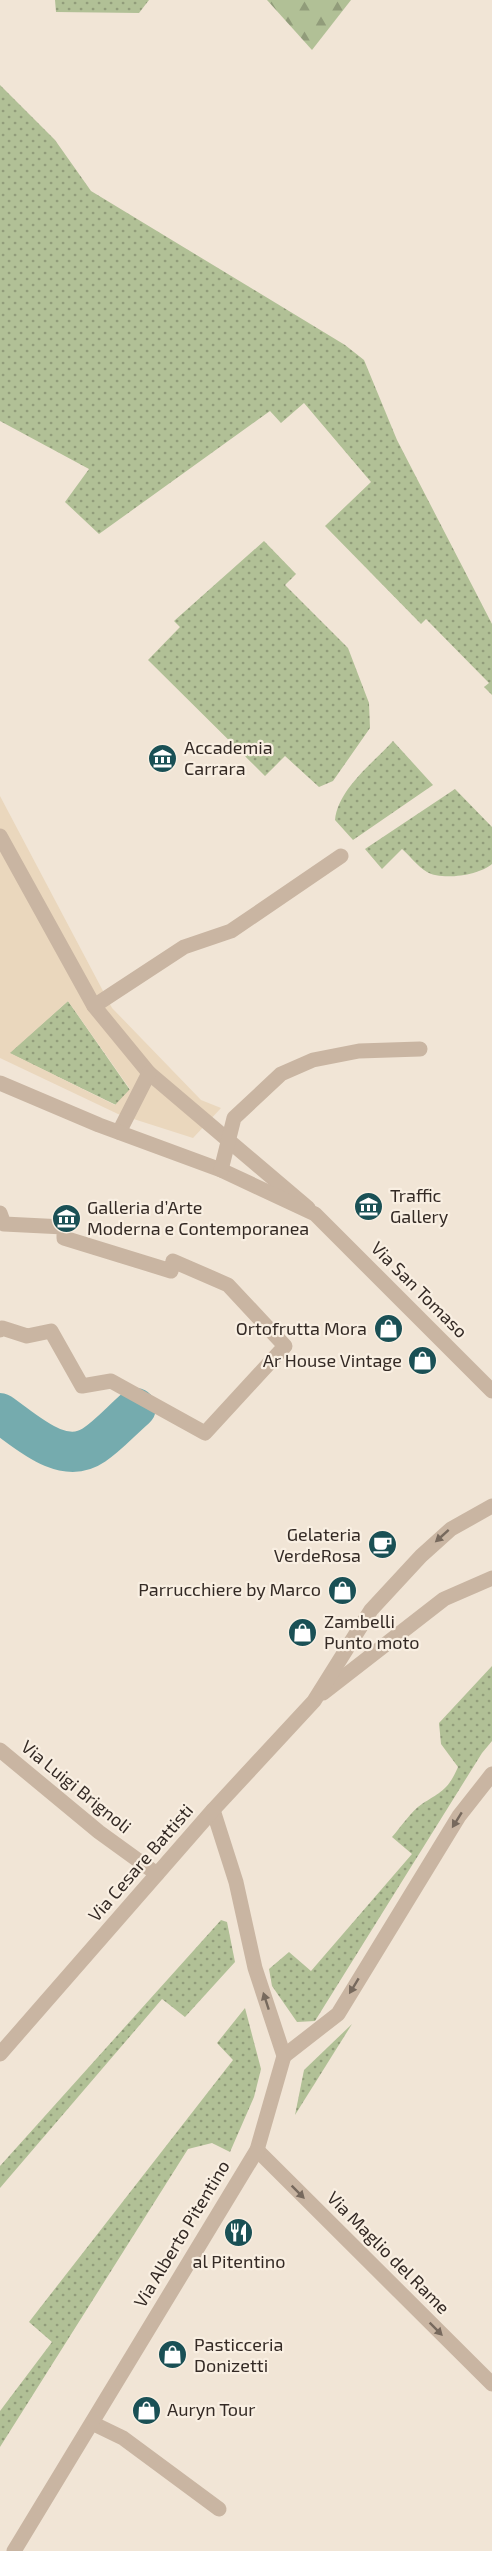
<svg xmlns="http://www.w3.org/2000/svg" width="492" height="2551" viewBox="0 0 492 2551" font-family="'Exo 2',sans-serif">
	<defs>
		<pattern id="grass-dots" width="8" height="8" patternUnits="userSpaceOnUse" patternTransform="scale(1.5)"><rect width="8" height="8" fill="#b1c096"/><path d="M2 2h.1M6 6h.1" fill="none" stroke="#919c7a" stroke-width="1.8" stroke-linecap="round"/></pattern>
		<pattern id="forest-firs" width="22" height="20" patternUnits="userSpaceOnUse" patternTransform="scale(1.5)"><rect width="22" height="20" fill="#b1c096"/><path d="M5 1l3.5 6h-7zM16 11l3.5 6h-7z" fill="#919c7a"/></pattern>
	</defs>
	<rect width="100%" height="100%" fill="#f1e5d6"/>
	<g fill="url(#grass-dots)">
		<path d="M55 0H149L139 13 56 12Z"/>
		<path d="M0 85 55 140 91 191 345 345 364 360 397 440 492 624V695L484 687 489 683 426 619 421 624 325 526 371 482 304 403 281 423 270 411 99 534 65 502 89 469 0 421Z"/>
		<path d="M264 541 296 574 285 585 348 648 369 703 370 728 333 781 319 787 285 756 265 776 148 660 180 627 174 621Z"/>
		<path d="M393 741 433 785 353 840 335 820C338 789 373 763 393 741Z"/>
		<path d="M455 789 492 827V864C480 875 442 881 427 872 418 867 410 856 402 849L382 869 365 849Z"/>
		<path d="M68 1001 130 1090 116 1105 9 1053Z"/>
		<path d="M492 1666V1741L482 1753 315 2021 297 2022 272 1986 269 1969 289 1952 311 1971 412 1854 392 1837C401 1827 411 1811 422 1804 442 1791 448 1790 458 1767L441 1744 439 1723Z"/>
		<path d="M221 1920 227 1922 235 1962 185 2017 162 1999 0 2188V2166Z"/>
		<path d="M245 2008 261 2069 254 2097 230 2152 212 2143 188 2149 0 2447V2411L52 2342 29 2322 233 2060 217 2043Z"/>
		<path d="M352 2024 295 2115 304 2070Z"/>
	</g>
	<path fill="url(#forest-firs)" d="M267 0H351L312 50Z"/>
	<path fill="#ead7bd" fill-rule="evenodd" d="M0 796 112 1008 201 1100 221 1108 193 1138 118 1114 0 1058ZM68 1001 130 1089 115 1105 10 1053Z"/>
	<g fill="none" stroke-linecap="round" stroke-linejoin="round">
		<path stroke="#75abae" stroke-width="40" d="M0 1413C25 1430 62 1467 94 1445 109 1435 122 1420 136 1408"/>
		<path stroke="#c9b5a2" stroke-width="15" d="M94 1006 184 947 231 931 341 856"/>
		<g stroke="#c9b5a2" stroke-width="15">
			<path d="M0 836 94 1006 149 1073 308 1208"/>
			<path d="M119 1132 149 1073"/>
			<path d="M0 1213 4 1224 64 1227V1238L171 1271 173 1261 228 1285 285 1346 205 1433 111 1381 82 1386 51 1331 27 1336 2 1328 0 1330"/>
		</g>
		<g stroke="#c9b5a2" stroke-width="15">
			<path d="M0 1083 99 1125 221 1170 315 1214 492 1391"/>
			<path d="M221 1170 234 1118 281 1074 313 1060 359 1051 420 1049"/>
			<path d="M0 1750 99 1832 157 1874"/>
			<path d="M284 2056 338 2014 459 1816 492 1774"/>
			<path d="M257 2150 492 2384"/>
			<path d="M92 2423 123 2438 219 2509"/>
			<path d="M14 2551 257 2150 284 2056 255 1968 236 1882 213 1810"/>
		</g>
		<g stroke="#c9b5a2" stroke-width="15">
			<path d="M323 1693 444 1599 492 1578"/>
			<path d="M0 2054 213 1810 314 1701 371 1610 421 1556 451 1529 492 1506"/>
		</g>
	</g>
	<defs><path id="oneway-solid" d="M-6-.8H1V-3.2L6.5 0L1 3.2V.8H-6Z" transform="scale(1.5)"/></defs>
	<g fill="#77695d">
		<use href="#oneway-solid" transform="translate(442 1536) rotate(138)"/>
		<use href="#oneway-solid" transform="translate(457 1820) rotate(122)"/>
		<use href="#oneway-solid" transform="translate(354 1986) rotate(121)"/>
		<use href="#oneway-solid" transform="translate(266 2001) rotate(-108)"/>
		<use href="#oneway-solid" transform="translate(298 2192) rotate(45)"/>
		<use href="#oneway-solid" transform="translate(436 2329) rotate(45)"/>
	</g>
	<defs>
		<symbol id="museum-disc" viewBox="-11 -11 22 22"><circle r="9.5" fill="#1a5055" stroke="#f9efe2"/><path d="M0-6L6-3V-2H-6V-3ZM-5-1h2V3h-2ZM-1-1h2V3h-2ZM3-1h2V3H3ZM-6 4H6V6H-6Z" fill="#fff"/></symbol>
		<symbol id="shop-disc" viewBox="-11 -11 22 22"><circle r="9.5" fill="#1a5055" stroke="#f9efe2"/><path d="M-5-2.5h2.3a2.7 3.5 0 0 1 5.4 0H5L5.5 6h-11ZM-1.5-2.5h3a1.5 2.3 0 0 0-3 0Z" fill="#fff"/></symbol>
		<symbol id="cafe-disc" viewBox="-11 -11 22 22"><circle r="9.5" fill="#1a5055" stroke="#f9efe2"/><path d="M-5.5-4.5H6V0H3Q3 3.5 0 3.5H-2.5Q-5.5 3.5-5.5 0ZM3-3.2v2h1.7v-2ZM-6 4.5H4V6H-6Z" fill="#fff"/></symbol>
		<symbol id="restaurant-disc" viewBox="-11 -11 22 22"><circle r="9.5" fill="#1a5055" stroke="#f9efe2"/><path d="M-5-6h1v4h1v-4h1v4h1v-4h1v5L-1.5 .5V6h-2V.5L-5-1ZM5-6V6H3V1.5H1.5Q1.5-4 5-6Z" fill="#fff"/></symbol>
	</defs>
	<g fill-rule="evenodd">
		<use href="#museum-disc" x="146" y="742" width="33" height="33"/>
		<use href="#museum-disc" x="352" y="1190" width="33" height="33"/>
		<use href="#museum-disc" x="50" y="1202" width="33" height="33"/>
		<use href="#shop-disc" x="372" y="1312" width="33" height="33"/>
		<use href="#shop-disc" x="406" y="1344" width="33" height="33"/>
		<use href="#cafe-disc" x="366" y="1528" width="33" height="33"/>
		<use href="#shop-disc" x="326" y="1574" width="33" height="33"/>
		<use href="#shop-disc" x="286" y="1616" width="33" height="33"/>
		<use href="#restaurant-disc" x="222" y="2216" width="33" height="33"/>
		<use href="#shop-disc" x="156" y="2338" width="33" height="33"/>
		<use href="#shop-disc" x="130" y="2394" width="33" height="33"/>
	</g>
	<g text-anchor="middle" stroke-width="4.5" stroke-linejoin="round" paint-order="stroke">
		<g font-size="18" fill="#342a25" stroke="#f9efe2" text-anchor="start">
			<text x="184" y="754">Accademia<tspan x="184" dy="21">Carrara</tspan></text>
			<text x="390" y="1202">Traffic<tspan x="390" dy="21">Gallery</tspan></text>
			<text x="87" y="1214">Galleria d’Arte<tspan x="87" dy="21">Moderna e Contemporanea</tspan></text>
			<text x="367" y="1335" text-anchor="end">Ortofrutta Mora</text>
			<text x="402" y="1367" text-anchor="end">Ar House Vintage</text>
			<text x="361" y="1541" text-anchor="end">Gelateria<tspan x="361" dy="21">VerdeRosa</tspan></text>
			<text x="321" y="1596" text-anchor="end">Parrucchiere by Marco</text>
			<text x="324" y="1628">Zambelli<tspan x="324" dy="21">Punto moto</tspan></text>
			<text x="239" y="2268" text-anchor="middle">al Pitentino</text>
			<text x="194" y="2351">Pasticceria<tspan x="194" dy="21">Donizetti</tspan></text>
			<text x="167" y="2416">Auryn Tour</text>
		</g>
		<g font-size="18" fill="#342a25" stroke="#f9efe2">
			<text transform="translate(419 1290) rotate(45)" y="6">Via San Tomaso</text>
			<text transform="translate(76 1787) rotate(39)" y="6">Via Luigi Brignoli</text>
			<text transform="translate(141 1863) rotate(-49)" y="6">Via Cesare Battisti</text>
			<text transform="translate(182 2234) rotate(-59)" y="6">Via Alberto Pitentino</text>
			<text transform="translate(388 2253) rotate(45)" y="6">Via Maglio del Rame</text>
		</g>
	</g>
</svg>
